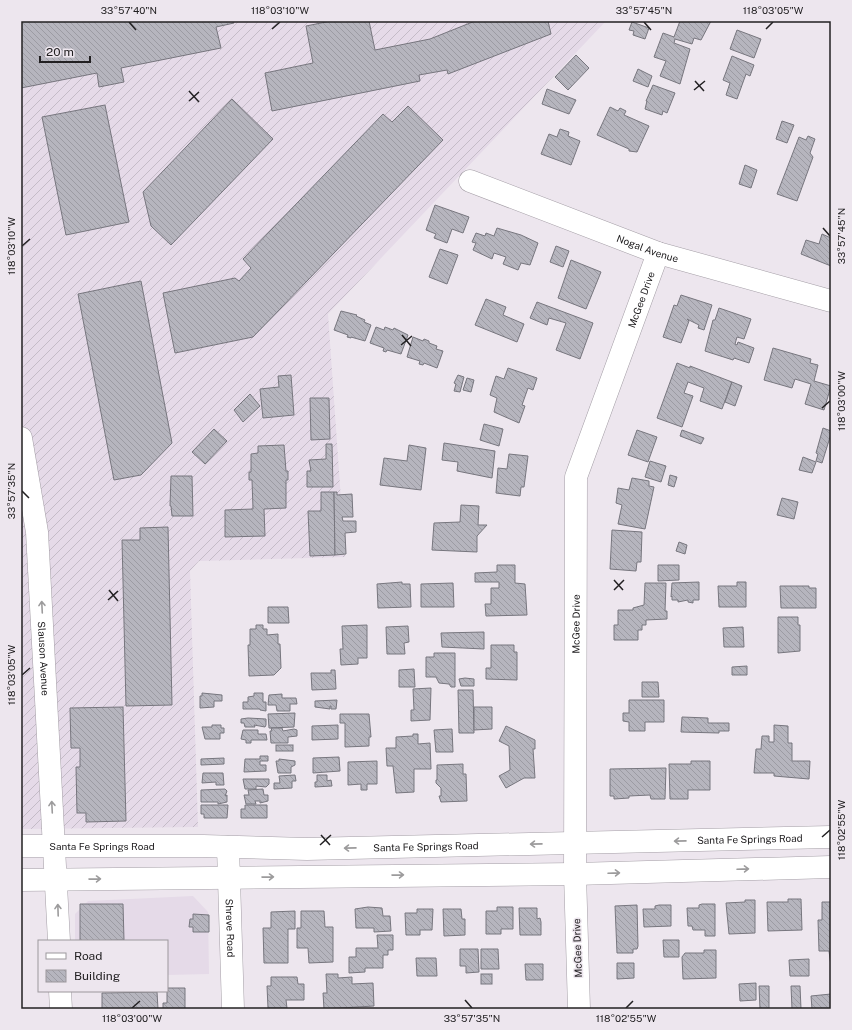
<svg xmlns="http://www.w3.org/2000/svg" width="852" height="1030" viewBox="0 0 852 1030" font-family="'Public Sans',sans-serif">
	<defs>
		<pattern id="industrial-furrows" width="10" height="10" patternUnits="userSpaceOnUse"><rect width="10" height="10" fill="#e5dae8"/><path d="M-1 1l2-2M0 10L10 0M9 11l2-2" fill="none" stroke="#c4bbc7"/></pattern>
		<pattern id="building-back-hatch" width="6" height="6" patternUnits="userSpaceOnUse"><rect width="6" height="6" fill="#b6b5be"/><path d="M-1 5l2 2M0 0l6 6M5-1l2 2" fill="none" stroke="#9c9ba3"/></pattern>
	</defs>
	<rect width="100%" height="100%" fill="#ede6ee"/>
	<path fill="#e5dae8" d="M193 896 208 912 209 974 167 975V941H75V914L88 901Z"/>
	<path fill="url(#industrial-furrows)" d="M21 21H606L328 314 345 557 199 561 190 571 198 827 21 829Z"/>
	<g fill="url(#building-back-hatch)" stroke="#77767e">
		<path d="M21 21H233L234 23 216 27 221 48 121 68 124 82 99 87 97 73 21 88Z"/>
		<path d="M331 21H369L375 50 430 39 475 21H548L551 34 448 74 447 70 419 75 420 81 272 111 265 73 313 63 306 26Z"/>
		<path d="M680 21H711L701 40 694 38 692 44 675 39 674 43 690 49 680 84 660 76 666 61 654 57 663 33 674 37Z"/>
		<path d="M632 22 649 28 645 39 633 35 634 31 629 30Z"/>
		<path d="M737 30 761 39 754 58 730 49Z"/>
		<path d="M576 55 589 68 568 90 555 77Z"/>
		<path d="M732 56 754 65 750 76 746 74 737 99 726 95 730 83 723 80Z"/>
		<path d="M638 69 652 76 648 87 633 81Z"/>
		<path d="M653 85 675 93 667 113 663 111 662 115 645 109 647 101H646Z"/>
		<path d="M547 89 576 100 569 114 542 104Z"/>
		<path d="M232 99 273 139 171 245 151 226 143 192Z"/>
		<path d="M105 105 129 222 66 235 42 117Z"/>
		<path d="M408 106 443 140 253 337 175 353 163 293 235 278 239 281 251 268 243 259 383 114 392 122Z"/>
		<path d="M610 107 618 111 620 108 626 111 624 115 649 126 637 152 629 151V149L597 135Z"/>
		<path d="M782 121 794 125 787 143 776 139Z"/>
		<path d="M560 129 569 132 568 136 580 141 571 165 541 154 549 134 557 137Z"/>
		<path d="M808 136 815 139 810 153 813 157 797 201 777 194 799 137 806 140Z"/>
		<path d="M745 165 757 170 751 188 739 184Z"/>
		<path d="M435 205 469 217 463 233 452 229 447 243 434 238 436 234 426 230Z"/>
		<path d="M497 228 521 235 538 243 530 265 521 263 518 270 503 264 506 257 494 253 492 259 473 250 476 243 472 242 476 233 485 236 486 233 494 236Z"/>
		<path d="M822 234 831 238V266L801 254 806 240 819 244Z"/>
		<path d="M556 246 569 251 563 267 550 262Z"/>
		<path d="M440 249 458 255 447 284 429 277Z"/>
		<path d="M571 260 601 272 586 309 558 298Z"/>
		<path d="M141 281 172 443 141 475 114 480 78 294Z"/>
		<path d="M681 295 712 305 704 330 698 328 699 325 687 319 689 321 681 343 663 337 674 305 677 306Z"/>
		<path d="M486 299 506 307 503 315 524 324 517 342 475 325Z"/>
		<path d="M537 302 593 323 580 359 556 350 566 323 549 318 547 325 530 318Z"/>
		<path d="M719 308 751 319 744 339 737 337 735 344 737 345 738 342 754 348 749 363 734 358 733 360 705 351 713 320H715Z"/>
		<path d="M341 311 357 315 356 316 365 320 364 322 371 325 365 341 351 337V338L347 337 348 335 334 330Z"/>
		<path d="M376 327 384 330 385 327 393 330 394 328 408 335 401 354 387 350 386 352 383 351 384 348 370 343Z"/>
		<path d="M413 337 423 341 424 339 429 341V343L437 346 436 349 443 351 437 368 424 363 423 365 419 364 420 361 407 357Z"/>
		<path d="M773 348 811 359 810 363 818 365 814 381 831 386 824 410 805 404 811 384 795 379 792 388 764 380Z"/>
		<path d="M677 363 690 368V366L732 382 722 409 700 401 704 388 688 382 684 393 693 396 682 427 657 418Z"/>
		<path d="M508 368 537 378 533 390 528 388 522 405 525 406 519 423 494 412 497 398 490 395 496 376 504 379Z"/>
		<path d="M291 375 294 415 263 418 260 389 279 387 278 376Z"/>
		<path d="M458 375 464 377 460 392 454 391 456 384 454 383Z"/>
		<path d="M467 378 474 380 471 392 463 390Z"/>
		<path d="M732 382 742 386 735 406 725 402Z"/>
		<path d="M250 394 260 406 243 422 234 410Z"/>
		<path d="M310 398H329L330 439 311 440Z"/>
		<path d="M484 424 503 429 499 446 480 440Z"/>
		<path d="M823 428 831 431V434L822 463 816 461 818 454 816 453Z"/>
		<path d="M214 429 227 441 205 464 192 452Z"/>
		<path d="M637 430 657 437 648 462 628 455Z"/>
		<path d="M682 430 704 438 701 444 680 436Z"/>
		<path d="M444 443 495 451 492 478 457 471 458 462 442 460Z"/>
		<path d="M326 444H332L333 487H307V471H311L309 460 326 459Z"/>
		<path d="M284 445 286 471H288V480H286V508L264 509 265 536 225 537V510L253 509 252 480H249V472H251V454L258 453V446Z"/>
		<path d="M409 445 426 448 421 490 380 485 384 458 407 461Z"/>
		<path d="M509 454 528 456 524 487H521L520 496 496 493 498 468 507 469Z"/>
		<path d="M803 457 816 462 812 473 799 470Z"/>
		<path d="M650 461 666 466 661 482 645 477Z"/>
		<path d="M670 475 677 477 674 487 668 485Z"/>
		<path d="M171 476H192L193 516H172L171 506H170Z"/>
		<path d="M632 478 649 481V486L654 487 645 529 618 524 622 505 616 503 618 488 629 490Z"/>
		<path d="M321 492H334L335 555 310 556 308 511H321Z"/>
		<path d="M334 492H337V495L352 494 353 517H342L343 521H356V532L345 533 346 554 335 555Z"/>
		<path d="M782 498 798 502 794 519 777 515Z"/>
		<path d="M461 505 479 506 478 525H487L477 536V552L432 550 434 523 460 522Z"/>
		<path d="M168 527 172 705 126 706 122 540H140V528Z"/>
		<path d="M612 530 642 532 641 562H637L636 571 610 569Z"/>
		<path d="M679 542 687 545 685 554 676 551Z"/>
		<path d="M497 565H515V583L525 584 527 615 486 616 485 604H491V588H499V582H475V573L497 572Z"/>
		<path d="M658 565H679V580L658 581Z"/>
		<path d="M402 582V584H410L411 607 378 608 377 584Z"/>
		<path d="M699 582V600H693V603L688 602V600L678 602V600H672V596L671 597 672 583Z"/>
		<path d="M737 582H746V607H719L718 586H737Z"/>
		<path d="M453 583 454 607H421V584Z"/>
		<path d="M645 583H666L665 611H667V619L646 620V625H642V630H638V640H614V625H618V610H633V608L644 605Z"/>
		<path d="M780 586H809V588H816V608H781Z"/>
		<path d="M268 607H288L289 623H268Z"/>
		<path d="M778 617H798V625H800V651L778 653Z"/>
		<path d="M256 625H263V629H267V635L278 634V644H280L281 668 274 675 249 676 248 645H250V629H256Z"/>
		<path d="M367 625V658H358V664L341 665 340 649H343L342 626Z"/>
		<path d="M408 626 409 642 404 643 405 654H387L386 627Z"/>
		<path d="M743 627 744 647H724L723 628Z"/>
		<path d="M484 632V649L442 647 441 633Z"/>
		<path d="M491 645H514V652H517V680L486 679V668H491Z"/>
		<path d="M434 653H455V687H451L449 684 439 683 436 677H426V657H434Z"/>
		<path d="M747 666V675H732V667Z"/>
		<path d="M414 669 415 687H399V670Z"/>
		<path d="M331 670H335L336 689 312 690 311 673H331Z"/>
		<path d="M465 678 474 679V686H461L459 679Z"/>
		<path d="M642 682H658L659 697H642Z"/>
		<path d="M431 688 430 720 411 721V710H414L413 689Z"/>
		<path d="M458 690H473L474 733H459Z"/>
		<path d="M202 693 222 695V701H214V707L200 708V696H202Z"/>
		<path d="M254 693H263V702H266V711L260 710V709H243V702H248V697L254 696Z"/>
		<path d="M282 694V698H296L297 704H290V711H277L276 705H268L269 695Z"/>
		<path d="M337 700 336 709H331V706H330V709L315 707V701Z"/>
		<path d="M629 700H664V722H645V731H629V722L623 721V713H629Z"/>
		<path d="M123 707 126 821 86 822V813H77L76 767H80V748H71L70 708Z"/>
		<path d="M474 707H492V729L474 730Z"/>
		<path d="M295 713 294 727 269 728 268 714Z"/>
		<path d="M340 714H369L371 737H369V746L345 747V723H340Z"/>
		<path d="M682 717 708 718V723H729V731H719V733L681 732Z"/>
		<path d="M248 718 266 719V725L265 727 254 725 255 727H245L244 723H241V719Z"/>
		<path d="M212 725H221V728H224V733H220V739H205L202 727H212Z"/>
		<path d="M338 725V739L312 740V726Z"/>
		<path d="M774 725 788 726V743H792V761H810L809 779 774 776V773H754L756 749H761L762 736H769V742H774Z"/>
		<path d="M506 726 535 740V749H533L535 778H524L506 788 499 776 510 770 509 746 499 741Z"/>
		<path d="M271 728H282L283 731 294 729 297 730V736L288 737V743H271L270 731H272Z"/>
		<path d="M452 729 453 752H436L434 730Z"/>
		<path d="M243 730H258V734H266L267 740H251V743H246V740L241 739Z"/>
		<path d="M413 734H418V744L430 743 431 769H414V792L396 793 393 766H387L386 748H396V737L413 736Z"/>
		<rect x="276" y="745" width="17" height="6"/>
		<path d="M260 756H268V761H260V765H266V771L244 772 245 759H260Z"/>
		<path d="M339 757 340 771 313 773V758Z"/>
		<path d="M224 758V764L201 765V759Z"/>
		<path d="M279 759 295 761V765L291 767V773H278L276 761H279Z"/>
		<path d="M377 761V784H367V790H361V784L348 785V762Z"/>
		<path d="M691 761H710V790H688V799H670L669 764H691Z"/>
		<path d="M463 764V774H466L467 801 441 802 439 796H441V788L436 783V780H437V765Z"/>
		<path d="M666 768 665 799H651L650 795 629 796V798L614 799V796H610V769Z"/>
		<path d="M203 773H223L224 785H216V782L202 783Z"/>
		<path d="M295 775 296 781H292V788L274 789V783H280L279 776Z"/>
		<path d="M317 775H327V781L331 780 332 786 315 787V782H317Z"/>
		<path d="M243 779H269V784L266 787 256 786V789H245Z"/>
		<path d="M225 789 227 791 225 796 227 795V802L218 804V802H201V790Z"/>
		<path d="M263 789 264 795H268V801L260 803V801H255L256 804H246L244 795H249L248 790Z"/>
		<path d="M201 805H228L227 818H204V814H201Z"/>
		<path d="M245 805H267V818H241V809H245Z"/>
		<path d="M788 899H801L802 930 768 931 767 902H788Z"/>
		<path d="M745 900H755V933L729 934 726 903 745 902Z"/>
		<path d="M822 902H831V966L829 951H819L818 920H822Z"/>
		<path d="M80 904H123L124 940 80 941Z"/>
		<path d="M702 904H715V936H705V930H693L692 926H688L687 908H699V905Z"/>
		<path d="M637 905 638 946 637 949H633V953H617L615 906Z"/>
		<path d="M659 905H671V926L644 927 643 909H655V906Z"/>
		<path d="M368 907 382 908 383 916H390L391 931 374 932V928H356L355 909Z"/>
		<path d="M497 907H513V929H501V934H486V911H497Z"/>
		<path d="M519 908H537V919L540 918 541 922V935H520Z"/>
		<path d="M417 909H433L432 930H420V935H406L405 913H417Z"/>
		<path d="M443 909H461L462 919H465V935L444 936Z"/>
		<path d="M295 911V929H288V963H264L263 928H271V912Z"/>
		<path d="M301 911H324L325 927H333V962L309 963 308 948H297V928H301Z"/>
		<path d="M193 914 209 915V932H193V927H189L190 919H193Z"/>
		<path d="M377 935H393V950H388V955H383V968H365V972L349 973V957H356V948H378Z"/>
		<path d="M663 940H679V957H664Z"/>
		<path d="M460 949H478L479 972 466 973V966H460Z"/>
		<path d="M481 949H498L499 969H481Z"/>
		<path d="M704 950H716V978L683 979 682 957 685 953H704Z"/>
		<path d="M416 958H436L437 976H417Z"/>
		<path d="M809 959V976H790L789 960Z"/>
		<path d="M617 963H634V978L617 979Z"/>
		<path d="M525 964H543V980H526Z"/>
		<path d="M326 974H338V978L352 977V984L373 983 374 1006 324 1009 323 993H327Z"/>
		<rect x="481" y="974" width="11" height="10"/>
		<path d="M271 977H297L298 984H304V1000H286L287 1008H268L267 986H271Z"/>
		<path d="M756 983V1000L740 1001 739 984Z"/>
		<path d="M759 986H769V1009H760Z"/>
		<path d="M791 986H800L801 1009H792Z"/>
		<path d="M167 988H185V1009H163V1003H167Z"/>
		<path d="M157 992 158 1009H102V993Z"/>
		<path d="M831 994V1009H812L811 996Z"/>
	</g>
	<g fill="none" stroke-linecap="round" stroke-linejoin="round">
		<defs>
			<g id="minor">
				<path id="s1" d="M470 181 658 253 831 301"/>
				<path id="s2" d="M228 847 233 1009"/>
				<path id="s3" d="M579 1009 575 874 576 477 658 253"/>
			</g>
			<g id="major">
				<path id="s4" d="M21 438 37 532 59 941"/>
				<path id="s5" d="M21 846H203L307 849 831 837"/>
				<path d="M21 880 575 874 831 867"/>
				<path d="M60 991 61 1009"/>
			</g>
		</defs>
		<use href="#minor" stroke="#a49ea6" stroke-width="23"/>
		<use href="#major" stroke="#a49ea6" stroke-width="23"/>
		<use href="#minor" stroke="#fff" stroke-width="22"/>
		<use href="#major" stroke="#fff" stroke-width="22"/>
	</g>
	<defs><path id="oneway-shaft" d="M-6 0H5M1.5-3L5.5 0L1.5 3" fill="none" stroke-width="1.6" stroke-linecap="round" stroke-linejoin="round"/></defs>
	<g stroke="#9c9b9c">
		<use href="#oneway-shaft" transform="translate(42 607) rotate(-93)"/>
		<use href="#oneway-shaft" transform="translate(52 807) rotate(-93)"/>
		<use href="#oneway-shaft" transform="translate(680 841) rotate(179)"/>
		<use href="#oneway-shaft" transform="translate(536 844) rotate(179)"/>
		<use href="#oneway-shaft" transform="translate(350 848) rotate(179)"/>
		<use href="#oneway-shaft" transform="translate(743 869) rotate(-2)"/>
		<use href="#oneway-shaft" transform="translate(614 873) rotate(-2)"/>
		<use href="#oneway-shaft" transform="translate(398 875) rotate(-1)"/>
		<use href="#oneway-shaft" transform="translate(268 877) rotate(-1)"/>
		<use href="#oneway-shaft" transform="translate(95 879) rotate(-1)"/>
		<use href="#oneway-shaft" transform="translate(58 910) rotate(-92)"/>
	</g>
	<path fill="none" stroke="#222022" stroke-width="1.5" d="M129 22 136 30M644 22 651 30M272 29 280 22M766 29 773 22M695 81 704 91M694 90 705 81M189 91 199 102M189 101 199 92M823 228 830 236M22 246 30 239M402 335 411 346M401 345 412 336M822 408 830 401M22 491 29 498M614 580 623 590M109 590 118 601M614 590 624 580M108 600 118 591M22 675 30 668M321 835 330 845M822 837 830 830M320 845 331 835M465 1000 472 1008M132 1008 140 1001M626 1008 633 1001"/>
	<g text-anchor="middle" stroke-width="3" stroke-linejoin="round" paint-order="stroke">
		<g font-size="10" fill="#222022" stroke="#ede6ee">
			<text dy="4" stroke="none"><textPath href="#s1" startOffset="190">Nogal Avenue</textPath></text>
			<text dy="4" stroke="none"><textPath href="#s3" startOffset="721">McGee Drive</textPath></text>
			<text dy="4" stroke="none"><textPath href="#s3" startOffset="385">McGee Drive</textPath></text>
			<text dy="4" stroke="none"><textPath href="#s4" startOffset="222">Slauson Avenue</textPath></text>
			<text dy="4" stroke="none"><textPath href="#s5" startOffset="729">Santa Fe Springs Road</textPath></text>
			<text dy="4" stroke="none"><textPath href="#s5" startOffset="81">Santa Fe Springs Road</textPath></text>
			<text dy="4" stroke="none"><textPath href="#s5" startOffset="405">Santa Fe Springs Road</textPath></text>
			<text dy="4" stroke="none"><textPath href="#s2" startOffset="81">Shreve Road</textPath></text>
			<text transform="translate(577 948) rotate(-92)" y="4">McGee Drive</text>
		</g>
	</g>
	<rect width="852" height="1030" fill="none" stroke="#ede6ee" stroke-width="44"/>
	<rect x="38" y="940" width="130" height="52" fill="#ede6ee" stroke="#9c979c"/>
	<rect x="46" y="953" width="20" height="6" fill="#ffffff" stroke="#9c979c"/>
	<text x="74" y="960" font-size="12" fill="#222022">Road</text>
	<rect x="46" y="970" width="20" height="12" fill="url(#building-back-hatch)" stroke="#9c979c"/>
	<text x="74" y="980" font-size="12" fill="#222022">Building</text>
	<path d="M40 56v6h50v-6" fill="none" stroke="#222022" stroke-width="2"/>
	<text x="46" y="56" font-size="12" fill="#222022" stroke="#ede6ee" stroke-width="3" paint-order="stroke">20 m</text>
	<rect x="22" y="22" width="808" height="986" fill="none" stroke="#222022" stroke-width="1.5"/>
	<g font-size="10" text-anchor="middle" fill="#222022">
		<text x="129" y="14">33°57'40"N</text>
		<text x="280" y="14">118°03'10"W</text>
		<text x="644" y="14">33°57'45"N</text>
		<text x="773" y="14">118°03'05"W</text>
		<text transform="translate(841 236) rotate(-90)" y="4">33°57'45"N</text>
		<text transform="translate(11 246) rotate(-90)" y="4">118°03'10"W</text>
		<text transform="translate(841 401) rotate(-90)" y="4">118°03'00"W</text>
		<text transform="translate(11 491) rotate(-90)" y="4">33°57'35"N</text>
		<text transform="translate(11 675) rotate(-90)" y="4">118°03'05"W</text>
		<text transform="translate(841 830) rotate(-90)" y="4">118°02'55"W</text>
		<text x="132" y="1022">118°03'00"W</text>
		<text x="472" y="1022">33°57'35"N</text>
		<text x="626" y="1022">118°02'55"W</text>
	</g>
</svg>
